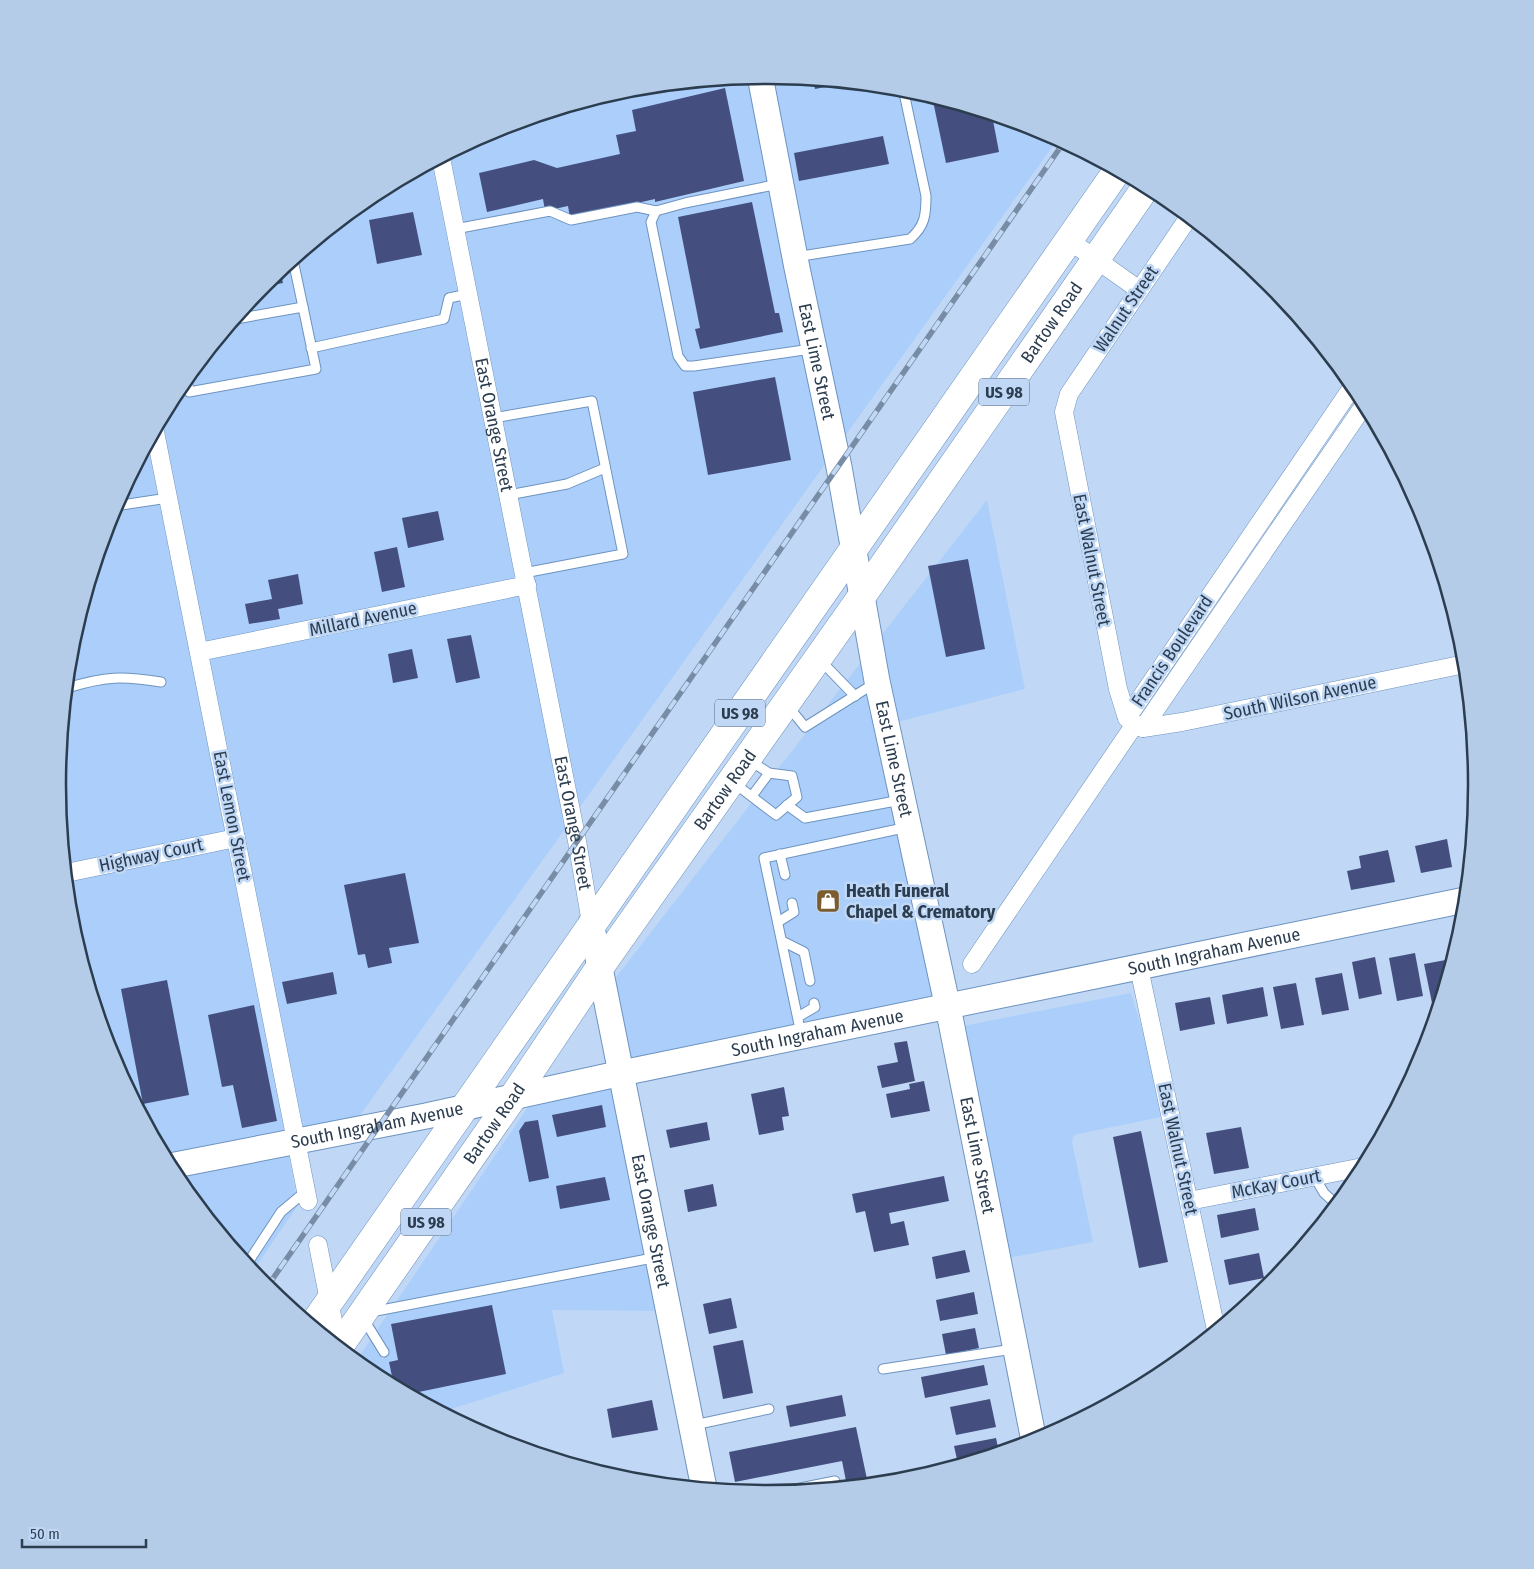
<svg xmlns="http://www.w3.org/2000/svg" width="1534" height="1569" viewBox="0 0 1534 1569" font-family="'Fira Sans Condensed',sans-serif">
	<rect width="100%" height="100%" fill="#c0d8f5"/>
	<g fill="#abcffa">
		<path d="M769 75 906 89 1039 129 1058 139 843 439Z"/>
		<path d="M750 77 828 460 580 807 450 154 496 129 629 89Z"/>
		<path d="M432 163 515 579 206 642 162 419 177 390 266 283 373 194Z"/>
		<path d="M148 446 225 831 65 864 58 784 71 646 112 513Z"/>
		<path d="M987 500 1025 689 898 722 880 637Z"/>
		<path d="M519 595 565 829 356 1121 304 1131 210 659Z"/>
		<path d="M865 657 936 1000 630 1062 613 981Z"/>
		<path d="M228 848 285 1135 166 1158 111 1056 71 923 67 881Z"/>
		<path d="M1131 993 1145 1039 1161 1117 1074 1135 1072 1142 1093 1242 1008 1258 963 1026Z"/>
		<path d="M614 1083 659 1311 552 1310 564 1373 442 1412 373 1374 356 1361 532 1101Z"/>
		<path d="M288 1151 298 1205 253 1271 175 1174Z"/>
	</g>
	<g fill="#444f7f">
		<path d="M813 80 845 83 815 89Z"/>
		<path d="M725 88 744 181 655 202V199L570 218 568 206 545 211 543 199 487 212 479 173 534 160 557 168 620 154 616 135 636 131 632 110Z"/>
		<path d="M941 99 992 115 999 152 946 163 933 101Z"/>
		<path d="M883 136 889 164 799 181 794 153Z"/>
		<path d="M752 202 775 313H779L783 332 700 349 695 329 700 328 678 217Z"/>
		<path d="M413 212 422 255 377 264 369 220Z"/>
		<path d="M280 270 283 283 262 287 266 283Z"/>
		<path d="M775 377 791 460 708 475 693 392Z"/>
		<path d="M438 511 444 540 408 548 402 518Z"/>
		<path d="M397 547 405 587 382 592 374 552Z"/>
		<path d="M968 559 985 649 946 657 928 566Z"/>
		<path d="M298 574 303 604 278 609 280 619 249 624 245 604 272 599 268 580Z"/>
		<path d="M471 635 480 678 456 683 447 639Z"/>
		<path d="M412 649 418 678 393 683 388 654Z"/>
		<path d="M1447 839 1452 867 1421 873 1415 846Z"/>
		<path d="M1388 850 1395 882 1351 890 1347 871 1361 868 1359 856Z"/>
		<path d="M405 873 419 943 389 948 392 963 368 968 365 954 358 955 344 885Z"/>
		<path d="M1415 953 1423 996 1397 1001 1389 958Z"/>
		<path d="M1375 957 1382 994 1359 999 1352 962Z"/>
		<path d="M1451 959 1439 1001 1432 1003 1424 964Z"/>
		<path d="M333 972 337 994 287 1004 282 982Z"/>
		<path d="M1342 973 1349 1010 1322 1015 1315 978Z"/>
		<path d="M167 980 189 1095 143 1104 121 989Z"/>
		<path d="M1296 983 1304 1025 1281 1029 1273 987Z"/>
		<path d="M1263 987 1268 1016 1227 1024 1222 995Z"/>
		<path d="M1210 997 1215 1024 1180 1031 1175 1003Z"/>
		<path d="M254 1005 277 1121 242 1128 233 1085 222 1087 208 1015Z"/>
		<path d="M907 1041 915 1081 882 1088 877 1066 898 1062 894 1043Z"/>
		<path d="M924 1081 930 1111 891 1118 886 1094 910 1089 909 1084Z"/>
		<path d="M784 1087 789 1116 782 1117 784 1130 759 1135 751 1094Z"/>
		<path d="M602 1105 606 1127 557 1137 552 1115Z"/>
		<path d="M538 1120 549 1178 529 1182 519 1131 525 1122Z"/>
		<path d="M707 1122 710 1140 670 1148 666 1130Z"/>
		<path d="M1241 1127 1249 1168 1214 1174 1206 1133Z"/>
		<path d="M1141 1131 1168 1262 1139 1268 1113 1137Z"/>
		<path d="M944 1176 949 1201 889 1213 891 1224 904 1221 909 1245 874 1252 865 1211 856 1213 852 1194Z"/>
		<path d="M605 1177 610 1200 560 1209 556 1186Z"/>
		<path d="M713 1184 717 1206 688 1212 684 1190Z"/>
		<path d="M1255 1208 1259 1230 1221 1238 1217 1215Z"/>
		<path d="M965 1250 970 1272 936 1279 932 1257Z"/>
		<path d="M1259 1253 1264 1278 1229 1285 1224 1260Z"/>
		<path d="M974 1292 978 1314 940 1321 936 1300Z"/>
		<path d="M731 1298 737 1328 709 1334 703 1304Z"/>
		<path d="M1247 1304 1246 1305 1237 1312 1236 1306Z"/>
		<path d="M492 1305 506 1374 409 1394 394 1386 389 1362 398 1360 391 1324Z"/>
		<path d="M975 1328 979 1348 946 1355 942 1334Z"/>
		<path d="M743 1340 753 1393 723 1399 713 1346Z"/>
		<path d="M984 1365 988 1385 925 1398 921 1377Z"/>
		<path d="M842 1395 846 1416 790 1427 786 1406Z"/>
		<path d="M990 1399 996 1427 956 1435 950 1407Z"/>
		<path d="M652 1400 658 1430 612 1438 607 1409Z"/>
		<path d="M856 1427 868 1484 847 1486 842 1461 735 1482 729 1452Z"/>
		<path d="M996 1438 999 1452 958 1464 954 1446Z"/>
		<path d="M636 1473 637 1481 616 1476Z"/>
	</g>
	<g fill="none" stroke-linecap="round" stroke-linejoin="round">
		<defs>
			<g id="lane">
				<path d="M779 184 685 203 656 211 651 222 678 356 685 366H694L811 349"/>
				<path d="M455 229 550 211 571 220 637 207 656 211"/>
				<path d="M795 257 910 239C925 226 926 215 926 196L903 88"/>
				<path d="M293 260 303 307"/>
				<path d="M311 348 444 319 449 298 468 294"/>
				<path d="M187 378 189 392 316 369 303 307 236 319"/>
				<path d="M493 418 592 401 623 554 524 573"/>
				<path d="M508 495 567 484 605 468"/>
				<path d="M115 506 168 498"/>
				<path d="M820 660 855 696"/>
				<path d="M67 688C106 676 122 676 161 682"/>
				<path d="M788 706 805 727 875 683"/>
				<path d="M734 783 776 815 797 797 792 776 769 773 749 760"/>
				<path d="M752 796 769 773"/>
				<path d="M787 805 805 818 901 800"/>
				<path d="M780 854 785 875"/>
				<path d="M778 922 794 912 792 903"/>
				<path d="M782 941 804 952 810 981"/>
				<path d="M798 1017 815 1007 814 1003"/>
				<path d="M801 1034 764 858 908 827"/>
				<path d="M1314 1176 1324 1193 1336 1204"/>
				<path d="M247 1264 281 1212 306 1191"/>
				<path d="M371 1312 658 1257"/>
				<path d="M363 1318 384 1352"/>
				<path d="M883 1369 1013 1349"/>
				<path d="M694 1425 769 1409"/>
				<path d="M775 1493 835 1481"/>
			</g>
			<g id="street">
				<path id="s1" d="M441 158 577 841 591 923"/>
				<path d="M1070 241 1138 289"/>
				<path d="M155 432 308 1201"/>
				<path d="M199 652 527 585"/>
				<path d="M1127 718 1118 689 1064 412 1069 394 1189 217"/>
				<path d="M1127 718 1353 386"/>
				<path d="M1137 725 1143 728 1182 722 1465 664"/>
				<path d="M1143 728 1365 404"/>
				<path d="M66 873 236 838"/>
				<path d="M972 964 1135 724"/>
				<path d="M1139 968 1216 1330"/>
				<path d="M1189 1201 1363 1167"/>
				<path d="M318 1245 338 1346"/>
			</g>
			<g id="secondary">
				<path id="s2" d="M760 76 797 268 839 467 877 681 951 1022 1034 1441"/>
				<path id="s3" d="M591 923 704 1488"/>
				<path id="s4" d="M170 1166 426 1116 622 1073 1465 900"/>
			</g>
			<g id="primary">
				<path d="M313 1325 1117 171"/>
				<path id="s5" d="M339 1347 513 1097 600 967 862 596 1146 187"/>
			</g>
		</defs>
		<use href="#lane" stroke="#6d93c0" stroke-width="11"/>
		<use href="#street" stroke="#6d93c0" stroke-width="19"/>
		<use href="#secondary" stroke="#6d93c0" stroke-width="27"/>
		<use href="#primary" stroke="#6d93c0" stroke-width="29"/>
		<use href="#lane" stroke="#fff" stroke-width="9"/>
		<use href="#street" stroke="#fff" stroke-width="18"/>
		<use href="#secondary" stroke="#fff" stroke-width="25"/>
		<use href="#primary" stroke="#fff" stroke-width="28"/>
		<defs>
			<path id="rail" d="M267 1287 1064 142"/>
		</defs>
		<use href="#rail" stroke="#788da5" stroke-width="5.5"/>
		<use href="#rail" stroke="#c0d8f5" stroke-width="4" stroke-dasharray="11" stroke-linecap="butt"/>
	</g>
	<defs>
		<symbol id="shop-square" viewBox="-11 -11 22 22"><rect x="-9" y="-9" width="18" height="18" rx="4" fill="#7b5c31" stroke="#c0d8f5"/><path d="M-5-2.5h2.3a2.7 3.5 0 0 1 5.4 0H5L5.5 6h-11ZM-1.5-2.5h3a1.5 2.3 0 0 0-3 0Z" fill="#fff"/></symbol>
	</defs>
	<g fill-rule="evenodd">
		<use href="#shop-square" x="814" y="887" width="28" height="28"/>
	</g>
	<g text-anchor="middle" stroke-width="5" stroke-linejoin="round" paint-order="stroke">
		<g fill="#c0d8f5" stroke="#586c82" stroke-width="1">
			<rect x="979" y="378.5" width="50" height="27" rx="4"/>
			<rect x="715" y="699.5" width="50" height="27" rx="4"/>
			<rect x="401" y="1208.5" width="50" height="27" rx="4"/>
		</g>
		<g font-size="16" font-weight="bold" fill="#2c3d50">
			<text x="1004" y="398">US 98</text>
			<text x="740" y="719">US 98</text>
			<text x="426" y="1228">US 98</text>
		</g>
		<g font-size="18" fill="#2c3d50" stroke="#c0d8f5">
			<text transform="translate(1126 309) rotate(-56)" y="6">Walnut Street</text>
			<text dy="6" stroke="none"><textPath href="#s5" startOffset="1248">Bartow Road</textPath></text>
			<text dy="6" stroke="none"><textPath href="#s2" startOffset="291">East Lime Street</textPath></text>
			<text dy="6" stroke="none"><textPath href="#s1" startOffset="272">East Orange Street</textPath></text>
			<text transform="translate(1092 560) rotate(79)" y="6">East Walnut Street</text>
			<text transform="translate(363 619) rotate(-12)" y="6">Millard Avenue</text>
			<text transform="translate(1172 651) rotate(-56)" y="6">Francis Boulevard</text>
			<text transform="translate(1300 698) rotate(-12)" y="6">South Wilson Avenue</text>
			<text dy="6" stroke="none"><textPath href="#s2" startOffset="696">East Lime Street</textPath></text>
			<text dy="6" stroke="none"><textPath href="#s5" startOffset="678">Bartow Road</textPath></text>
			<text transform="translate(232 816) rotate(79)" y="6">East Lemon Street</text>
			<text dy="6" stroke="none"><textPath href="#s1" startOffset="678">East Orange Street</textPath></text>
			<text transform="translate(151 855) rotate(-12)" y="6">Highway Court</text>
			<text dy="6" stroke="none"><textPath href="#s4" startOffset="1066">South Ingraham Avenue</textPath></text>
			<text dy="6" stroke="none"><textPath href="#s4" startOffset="661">South Ingraham Avenue</textPath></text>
			<text dy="6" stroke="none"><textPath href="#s5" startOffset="272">Bartow Road</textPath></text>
			<text dy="6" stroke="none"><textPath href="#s4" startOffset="211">South Ingraham Avenue</textPath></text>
			<text transform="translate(1178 1149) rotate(78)" y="6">East Walnut Street</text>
			<text dy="6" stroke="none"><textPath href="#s2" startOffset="1101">East Lime Street</textPath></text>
			<text transform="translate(1276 1184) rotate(-11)" y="6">McKay Court</text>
			<text dy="6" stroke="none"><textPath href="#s3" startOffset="304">East Orange Street</textPath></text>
		</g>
		<g font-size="18" font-weight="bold" fill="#2c3d50" stroke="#c0d8f5" text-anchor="start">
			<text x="846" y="897">Heath Funeral<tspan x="846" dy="21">Chapel &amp; Crematory</tspan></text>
		</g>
	</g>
	<path d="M0 0H1534V1569H0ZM766 84H768A700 700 0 0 1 1468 784V785A700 700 0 0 1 768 1485H766A700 700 0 0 1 66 785V784A700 700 0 0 1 766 84Z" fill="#b4cce8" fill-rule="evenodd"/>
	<path fill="none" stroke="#2c3d50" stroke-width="2.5" d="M766 84H768A700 700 0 0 1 1468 784V785A700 700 0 0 1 768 1485H766A700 700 0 0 1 66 785V784A700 700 0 0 1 766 84Z"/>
	<path d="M22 1539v8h124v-8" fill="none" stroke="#2c3d50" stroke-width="2.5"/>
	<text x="30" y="1539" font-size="15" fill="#2c3d50" stroke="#c0d8f5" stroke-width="4" paint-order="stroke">50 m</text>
</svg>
